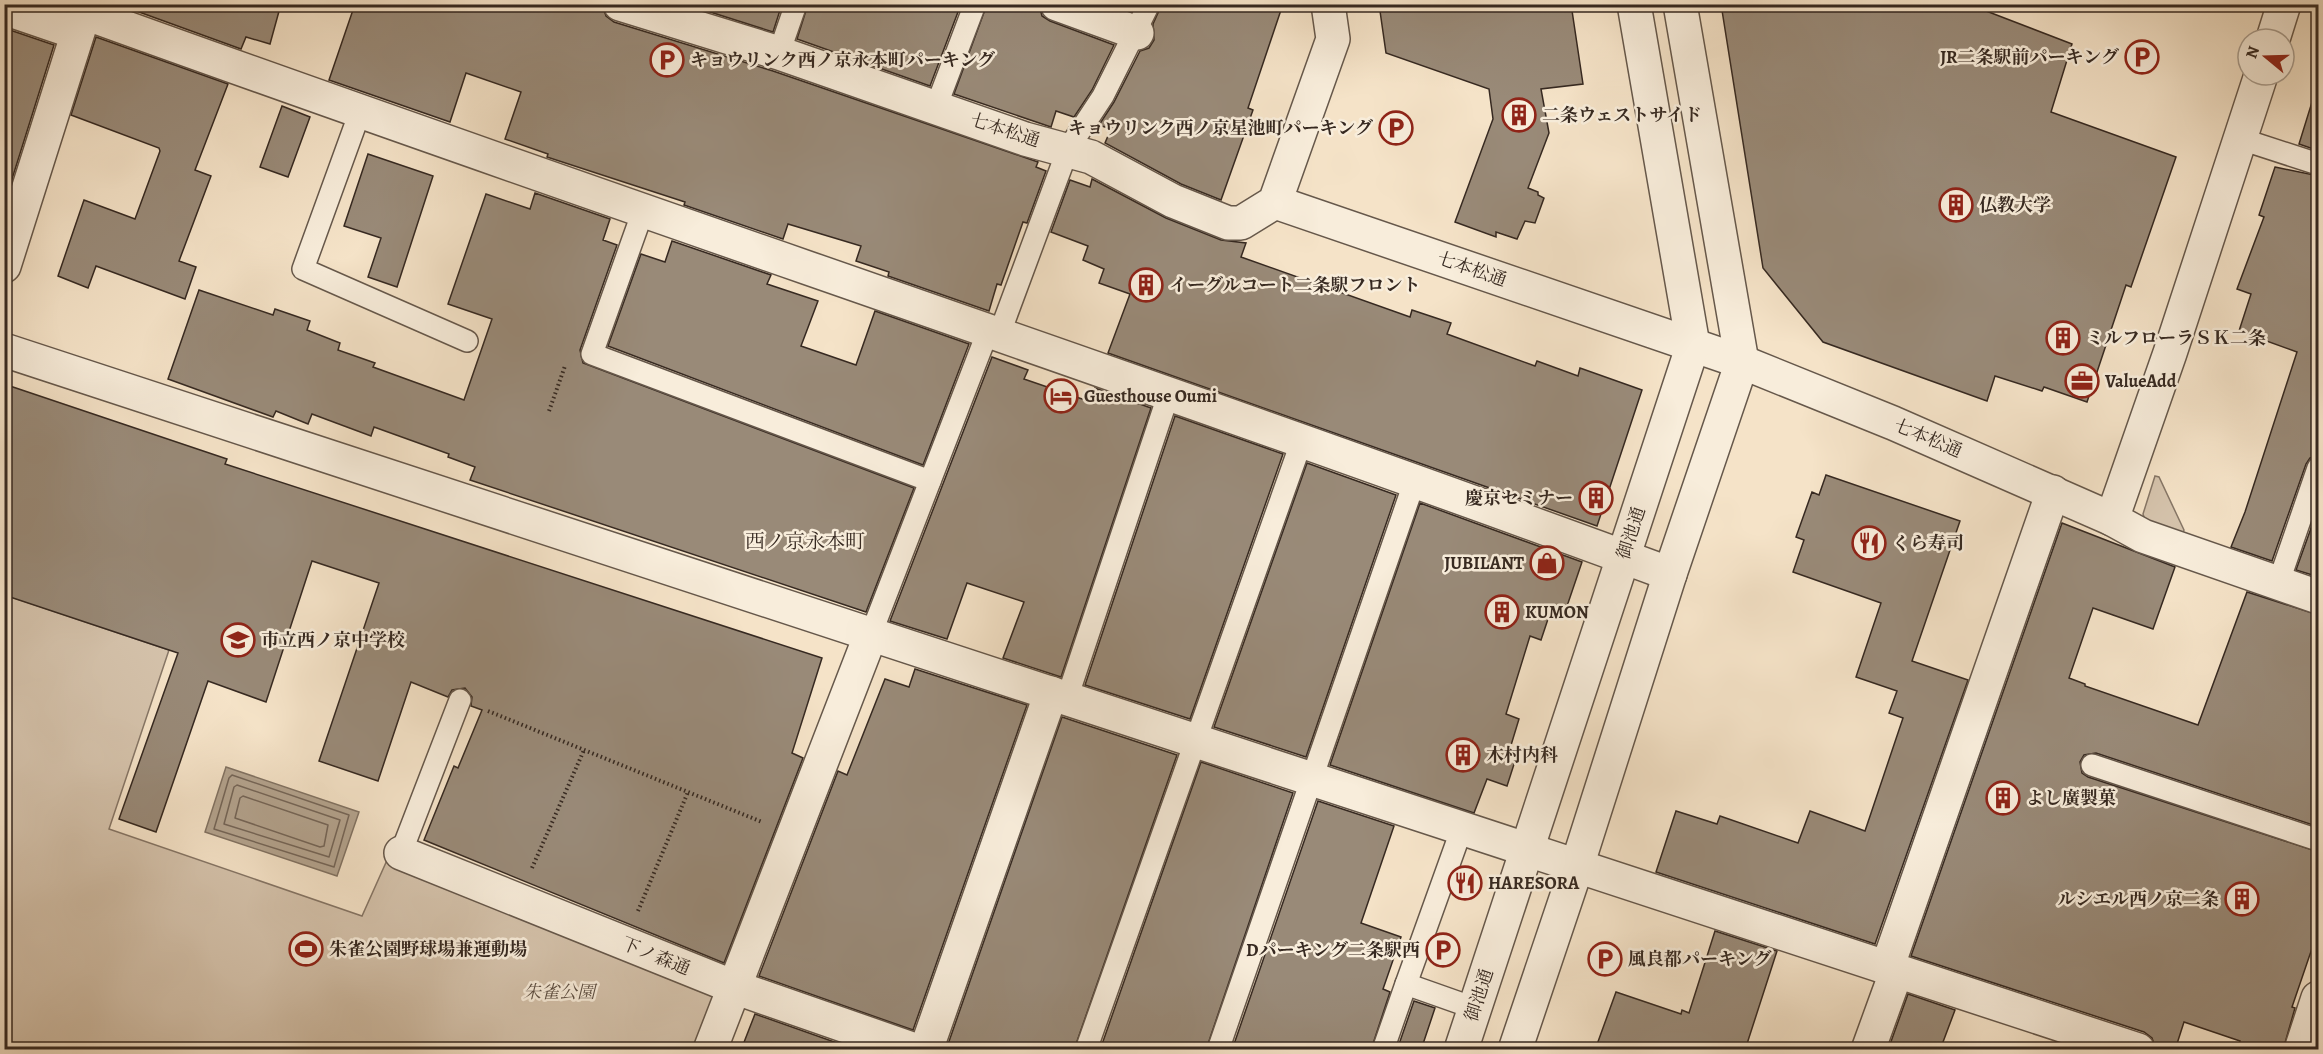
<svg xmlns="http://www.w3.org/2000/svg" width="2323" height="1054" viewBox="0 0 2323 1054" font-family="Alegreya,'Noto Serif JP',serif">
	<rect width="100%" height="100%" fill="#f5e3c8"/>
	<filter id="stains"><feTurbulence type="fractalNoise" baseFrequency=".00333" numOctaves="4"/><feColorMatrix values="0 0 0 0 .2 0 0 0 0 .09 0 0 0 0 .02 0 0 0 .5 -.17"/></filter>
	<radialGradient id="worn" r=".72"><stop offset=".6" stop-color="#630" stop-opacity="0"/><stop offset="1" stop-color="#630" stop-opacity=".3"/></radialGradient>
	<g fill="#d5c3ac" stroke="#867666" stroke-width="1.5">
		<path d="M2155 476 2159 477 2184 530 2182 536 2146 523 2143 514Z"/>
		<path d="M5 595 169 650 109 829 362 916 388 858 716 995 695 1049 5 1050Z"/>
	</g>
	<path fill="#b4a48f" stroke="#827363" stroke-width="1.5" d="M226 767 359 812 337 876 205 832Z"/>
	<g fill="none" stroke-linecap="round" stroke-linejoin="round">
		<g stroke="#756658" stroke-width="1.5">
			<path d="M232 775 349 815 334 867 214 829 229 778Z"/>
			<path d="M237 785 340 820 329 857 224 824 234 787Z"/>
			<path d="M243 796 328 825 324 846 320 847 235 818 240 798Z"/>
		</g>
	</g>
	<g fill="#998a78" stroke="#362921" stroke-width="1.5">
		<path d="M117 4H281L270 44 246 37 241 49Z"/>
		<path d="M355 4H602L606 16 614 22 773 71 1038 162 1036 167 1046 171 1027 223 1023 222 1001 285 997 284 989 311 888 276 889 272 856 261 861 246 788 224 783 239 684 205 685 202 547 157 548 154 505 139 521 92 466 73 450 122 329 80Z"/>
		<path d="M685 4H782L773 32Z"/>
		<path d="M808 4H961L930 86 797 39Z"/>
		<path d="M987 4H1039L1042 16 1050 21 1114 45 1092 90 1074 117 1056 111 1051 127 954 94Z"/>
		<path d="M1113 4H1134L1131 11Z"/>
		<path d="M1162 4H1283L1248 108 1253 110 1221 200 1181 184 1105 143 1111 129 1099 125 1114 102 1140 51 1149 48 1154 40 1153 24Z"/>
		<path d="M1379 4H1571L1583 84 1541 89 1549 133 1528 188 1538 192V195L1544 198 1535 223 1525 221 1517 239 1496 232V237L1455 222 1493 119 1489 89 1386 53Z"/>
		<path d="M1721 4H1968L2072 44 2051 112 2176 157 2131 287 2126 285 2087 402 2044 387 2042 391 1995 376 1987 401 1823 342 1763 268Z"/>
		<path d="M4 28 54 45 7 195H4Z"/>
		<path d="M96 37 228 84 195 170 211 176 179 261 196 267 185 299 96 266 88 288 58 276 84 200 135 219 160 151 159 148 71 115Z"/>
		<path d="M2312 102 2319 103V151L2299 144Z"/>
		<path d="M282 106 310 117 288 177 260 167Z"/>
		<path d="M368 154 433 176 397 287 368 277 381 238 344 226Z"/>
		<path d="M2275 167 2319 176V456L2310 458 2306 464 2272 561 2231 547 2245 512 2297 352 2239 331 2251 294 2237 289 2264 217 2259 215Z"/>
		<path d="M1092 179 1166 218 1221 240 1246 243 1241 257 1410 317 1412 310 1451 323 1447 334 1535 366 1537 361 1578 376 1580 368 1642 390 1597 526 1108 353 1130 294 1099 283 1104 269 1083 260 1088 246 1051 232 1070 180 1090 187Z"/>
		<path d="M535 193 610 219 603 240 617 245 580 350 583 363 914 488 866 612 470 480 475 467 448 457 449 454 374 427 371 436 312 414 308 424 276 411 273 417 168 379 199 290 273 315 275 309 310 321 307 330 340 343 338 350 375 363 373 367 464 400 492 319 448 304 486 194 530 209Z"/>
		<path d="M672 241 771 275 767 284 818 301 801 346 856 365 875 311 969 344 923 465 608 346 641 254 665 262Z"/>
		<path d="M992 357 1028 370 1024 379 1085 400H1091L1095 388 1151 408 1061 677 1003 658 1024 602 967 583 947 639 890 621Z"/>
		<path d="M4 384 227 459 225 464 822 658 792 753 803 758 724 963 424 840 454 766 458 768 482 710 471 706 472 697 465 688 452 690 448 697 411 682 378 781 319 761 379 583 312 561 266 702 208 681 156 832 119 819 178 653 4 595Z"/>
		<path d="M1175 416 1283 454 1190 719 1085 685Z"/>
		<path d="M1307 463 1396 495 1306 757 1214 727Z"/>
		<path d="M1826 475 1960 521 1912 661 1968 680 1875 944 1656 872 1676 811 1717 824 1720 816 1798 843 1810 811 1865 831 1903 718 1889 713 1897 691 1856 677 1881 603 1793 572 1804 540 1796 537 1812 492 1819 495Z"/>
		<path d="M1420 503 1582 562 1564 615 1551 610 1541 640 1530 636 1506 714 1519 719 1508 755 1516 758 1507 786 1487 779 1474 813 1330 765Z"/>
		<path d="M2319 506V577L2296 570Z"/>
		<path d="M2062 523 2175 567 2153 629 2093 608 2069 678 2085 684V686L2198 725 2247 592 2319 615V827L2096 753 2084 755 2080 762 2082 773 2088 777 2319 852V928L2292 1007 2295 1008 2283 1050H2237L2240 1041 2184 1022 2175 1050H2156L2152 1038 2144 1032 1911 956Z"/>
		<path d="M915 669 1027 705 913 1030 759 976 838 771 847 775 885 679 909 687Z"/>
		<path d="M1062 717 1177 755 1074 1050H946Z"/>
		<path d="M1201 762 1293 793 1206 1050H1100Z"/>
		<path d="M1318 801 1394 826 1361 923 1401 937 1383 989 1390 992 1371 1050H1232Z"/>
		<path d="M1715 931 1777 951 1745 1050H1595L1616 992 1681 1014 1682 1010 1689 1013Z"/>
		<path d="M1908 994 1955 1010 1940 1050H1888Z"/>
		<path d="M1414 1001 1435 1008 1421 1050H1397Z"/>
		<path d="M755 1014 857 1050H741Z"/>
		<path d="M2057 1043 2076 1050H2055Z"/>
	</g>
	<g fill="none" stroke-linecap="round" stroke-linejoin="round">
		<defs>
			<g id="service">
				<path d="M779 53 796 4"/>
				<path d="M936 107 975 4"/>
				<path d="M360 112 303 269 467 341"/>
				<path d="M2241 139 2318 164"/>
				<path d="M643 211 592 354 930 481"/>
				<path d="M999 335 1068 149 1103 96 1149 4"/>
				<path d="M2278 584 2318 468"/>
				<path d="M871 634 988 331"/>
				<path d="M1067 698 1168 396"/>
				<path d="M2092 765 2318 840"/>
				<path d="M401 853 460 700"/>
				<path d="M1406 984 1462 828"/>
				<path d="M1086 1050 1301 443"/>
				<path d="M1218 1050 1414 483"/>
				<path d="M1383 1050 1406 984 1474 1008"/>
			</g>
			<g id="minor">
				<path d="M620 4 779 53 1025 139 1091 157 1173 201 1228 223H1241L1275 202 1333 39 1328 4"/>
				<path d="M1057 4 1137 33"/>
				<path d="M4 8 77 33"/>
				<path d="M85 13C612 204 1144 380 1670 574"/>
				<path d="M4 266 87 4"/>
				<path d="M4 350 2138 1050"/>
				<path d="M2112 519 2143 536 2318 597"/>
				<path d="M401 853 734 987 915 1050"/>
				<path d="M1887 968 2053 492"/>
				<path d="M710 1050 871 634"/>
				<path d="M926 1050 1051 693"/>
				<path d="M1868 1050 1897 970"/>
				<path d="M2301 1050 2318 998"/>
			</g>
			<g id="tertiary">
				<path d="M2273 39 2284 4"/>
				<path d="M1275 202 1742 362 1893 423 2112 519 2170 353 2261 75"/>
				<path d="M1461 1050 1693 345 1634 4"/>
				<path d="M1515 1050 1577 866 1670 574 1742 362 1680 4"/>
			</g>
		</defs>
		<use href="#service" stroke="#66584b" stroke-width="24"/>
		<use href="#minor" stroke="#66584b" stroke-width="36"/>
		<use href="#tertiary" stroke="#66584b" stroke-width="36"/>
		<g stroke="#362921" stroke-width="4" stroke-dasharray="1.5 3" stroke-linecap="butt">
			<path d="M549 411 565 366"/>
			<path d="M488 711 762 822"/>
			<path d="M532 868 584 750"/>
			<path d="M638 911 688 792"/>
		</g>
		<use href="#service" stroke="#f8eddb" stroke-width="21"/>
		<use href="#minor" stroke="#f8eddb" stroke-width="33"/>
		<use href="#tertiary" stroke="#f8eddb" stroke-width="33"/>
	</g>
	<defs>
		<symbol id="parking-ring" viewBox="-11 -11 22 22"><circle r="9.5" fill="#f8eddb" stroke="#8f2418" stroke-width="1.5"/><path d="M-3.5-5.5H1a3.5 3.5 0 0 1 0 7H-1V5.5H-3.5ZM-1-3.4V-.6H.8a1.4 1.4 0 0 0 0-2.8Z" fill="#8f2418"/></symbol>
		<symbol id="building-ring" viewBox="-11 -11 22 22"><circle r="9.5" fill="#f8eddb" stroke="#8f2418" stroke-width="1.5"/><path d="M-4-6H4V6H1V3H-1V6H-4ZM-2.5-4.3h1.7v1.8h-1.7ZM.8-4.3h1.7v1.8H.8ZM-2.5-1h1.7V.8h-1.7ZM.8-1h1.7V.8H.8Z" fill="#8f2418"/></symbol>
		<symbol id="office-ring" viewBox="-11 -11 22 22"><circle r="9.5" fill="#f8eddb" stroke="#8f2418" stroke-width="1.5"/><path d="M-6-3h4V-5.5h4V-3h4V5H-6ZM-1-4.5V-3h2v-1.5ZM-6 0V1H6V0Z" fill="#8f2418"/></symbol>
		<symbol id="hotel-ring" viewBox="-11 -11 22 22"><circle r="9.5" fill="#f8eddb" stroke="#8f2418" stroke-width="1.5"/><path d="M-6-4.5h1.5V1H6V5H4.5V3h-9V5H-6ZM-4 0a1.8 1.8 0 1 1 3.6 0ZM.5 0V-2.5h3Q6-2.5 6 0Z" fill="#8f2418"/></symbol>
		<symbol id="restaurant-ring" viewBox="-11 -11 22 22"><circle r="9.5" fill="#f8eddb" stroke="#8f2418" stroke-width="1.5"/><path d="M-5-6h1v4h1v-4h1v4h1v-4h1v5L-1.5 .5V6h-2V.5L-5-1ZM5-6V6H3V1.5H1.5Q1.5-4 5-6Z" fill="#8f2418"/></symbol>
		<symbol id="shop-ring" viewBox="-11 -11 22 22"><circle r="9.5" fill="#f8eddb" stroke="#8f2418" stroke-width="1.5"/><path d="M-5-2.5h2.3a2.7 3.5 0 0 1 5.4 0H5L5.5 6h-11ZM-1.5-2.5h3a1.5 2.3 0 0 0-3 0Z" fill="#8f2418"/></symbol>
		<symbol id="school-ring" viewBox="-11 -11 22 22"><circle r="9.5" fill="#f8eddb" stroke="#8f2418" stroke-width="1.5"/><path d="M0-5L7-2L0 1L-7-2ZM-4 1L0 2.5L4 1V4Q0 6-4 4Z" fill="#8f2418"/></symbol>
		<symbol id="stadium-ring" viewBox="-11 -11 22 22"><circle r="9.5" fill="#f8eddb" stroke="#8f2418" stroke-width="1.5"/><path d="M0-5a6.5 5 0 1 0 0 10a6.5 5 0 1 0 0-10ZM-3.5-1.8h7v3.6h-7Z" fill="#8f2418"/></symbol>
	</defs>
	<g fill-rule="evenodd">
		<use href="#parking-ring" x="2123" y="38" width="38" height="38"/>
		<use href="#parking-ring" x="648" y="41" width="38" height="38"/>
		<use href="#building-ring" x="1500" y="96" width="38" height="38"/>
		<use href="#parking-ring" x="1377" y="109" width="38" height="38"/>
		<use href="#building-ring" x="1937" y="186" width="38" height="38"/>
		<use href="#building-ring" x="1127" y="266" width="38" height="38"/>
		<use href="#building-ring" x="2044" y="319" width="38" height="38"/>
		<use href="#office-ring" x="2063" y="362" width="38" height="38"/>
		<use href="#hotel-ring" x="1042" y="377" width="38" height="38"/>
		<use href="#building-ring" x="1577" y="479" width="38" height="38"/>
		<use href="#restaurant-ring" x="1850" y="524" width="38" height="38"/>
		<use href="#shop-ring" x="1528" y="544" width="38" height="38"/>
		<use href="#building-ring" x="1483" y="593" width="38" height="38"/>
		<use href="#school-ring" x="219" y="621" width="38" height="38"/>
		<use href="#building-ring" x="1444" y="736" width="38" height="38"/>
		<use href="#building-ring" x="1984" y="779" width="38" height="38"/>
		<use href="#restaurant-ring" x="1446" y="864" width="38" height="38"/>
		<use href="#building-ring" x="2223" y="880" width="38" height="38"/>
		<use href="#stadium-ring" x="287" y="930" width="38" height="38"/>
		<use href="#parking-ring" x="1424" y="931" width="38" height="38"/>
		<use href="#parking-ring" x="1586" y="940" width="38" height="38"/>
	</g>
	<g text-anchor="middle" stroke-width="5" stroke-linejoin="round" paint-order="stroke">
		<g font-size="18" font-weight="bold" fill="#362921" stroke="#f8eddb" text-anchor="start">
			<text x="2119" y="63" text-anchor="end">JR二条駅前パーキング</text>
			<text x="690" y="66">キョウリンク西ノ京永本町パーキング</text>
			<text x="1542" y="121">二条ウェストサイド</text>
			<text x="1373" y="134" text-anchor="end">キョウリンク西ノ京星池町パーキング</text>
			<text x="1979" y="211">仏教大学</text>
			<text x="1169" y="291">イーグルコート二条駅フロント</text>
			<text x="2086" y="344">ミルフローラＳＫ二条</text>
			<text x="2105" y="387">ValueAdd</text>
			<text x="1084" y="402">Guesthouse Oumi</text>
			<text x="1573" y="504" text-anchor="end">慶京セミナー</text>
			<text x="1892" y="549">くら寿司</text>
			<text x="1524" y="569" text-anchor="end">JUBILANT</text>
			<text x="1525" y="618">KUMON</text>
			<text x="261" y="646">市立西ノ京中学校</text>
			<text x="1486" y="761">木村内科</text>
			<text x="2026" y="804">よし廣製菓</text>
			<text x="1488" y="889">HARESORA</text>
			<text x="2219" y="905" text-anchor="end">ルシエル西ノ京二条</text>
			<text x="329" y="955">朱雀公園野球場兼運動場</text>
			<text x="1420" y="956" text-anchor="end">Dパーキング二条駅西</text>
			<text x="1628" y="965">風良都パーキング</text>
		</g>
		<g font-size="18" fill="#362921" stroke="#f8eddb">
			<text transform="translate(1005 130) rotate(18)" y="6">七本松通</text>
			<text transform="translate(1472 269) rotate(19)" y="6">七本松通</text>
			<text transform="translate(1928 438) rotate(23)" y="6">七本松通</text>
			<text transform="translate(1631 533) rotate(-72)" y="6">御池通</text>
			<text transform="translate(656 956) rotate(22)" y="6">下ノ森通</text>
			<text transform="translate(1479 995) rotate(-72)" y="6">御池通</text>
		</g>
		<g font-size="18" font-style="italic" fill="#5e5044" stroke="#f8eddb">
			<text x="559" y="998">朱雀公園</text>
		</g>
		<g font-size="20" fill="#362921" stroke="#f8eddb">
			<text x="805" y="548">西ノ京永本町</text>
		</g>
	</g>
	<rect width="2323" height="1054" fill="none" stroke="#f5e3c8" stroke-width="24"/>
	<rect x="6" y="6" width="2311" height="1042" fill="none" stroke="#362921" stroke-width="3"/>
	<rect x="12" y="12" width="2299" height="1030" fill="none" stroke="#362921" stroke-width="1.5"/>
	<g transform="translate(2266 57) rotate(289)"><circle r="28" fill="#f8eddb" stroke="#aa9f91" stroke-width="1.5"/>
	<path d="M0-4.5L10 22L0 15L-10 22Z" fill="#8f2418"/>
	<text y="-9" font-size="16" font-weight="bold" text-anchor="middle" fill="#362921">N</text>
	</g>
	<rect width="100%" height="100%" filter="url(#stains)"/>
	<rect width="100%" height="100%" fill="url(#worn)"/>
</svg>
